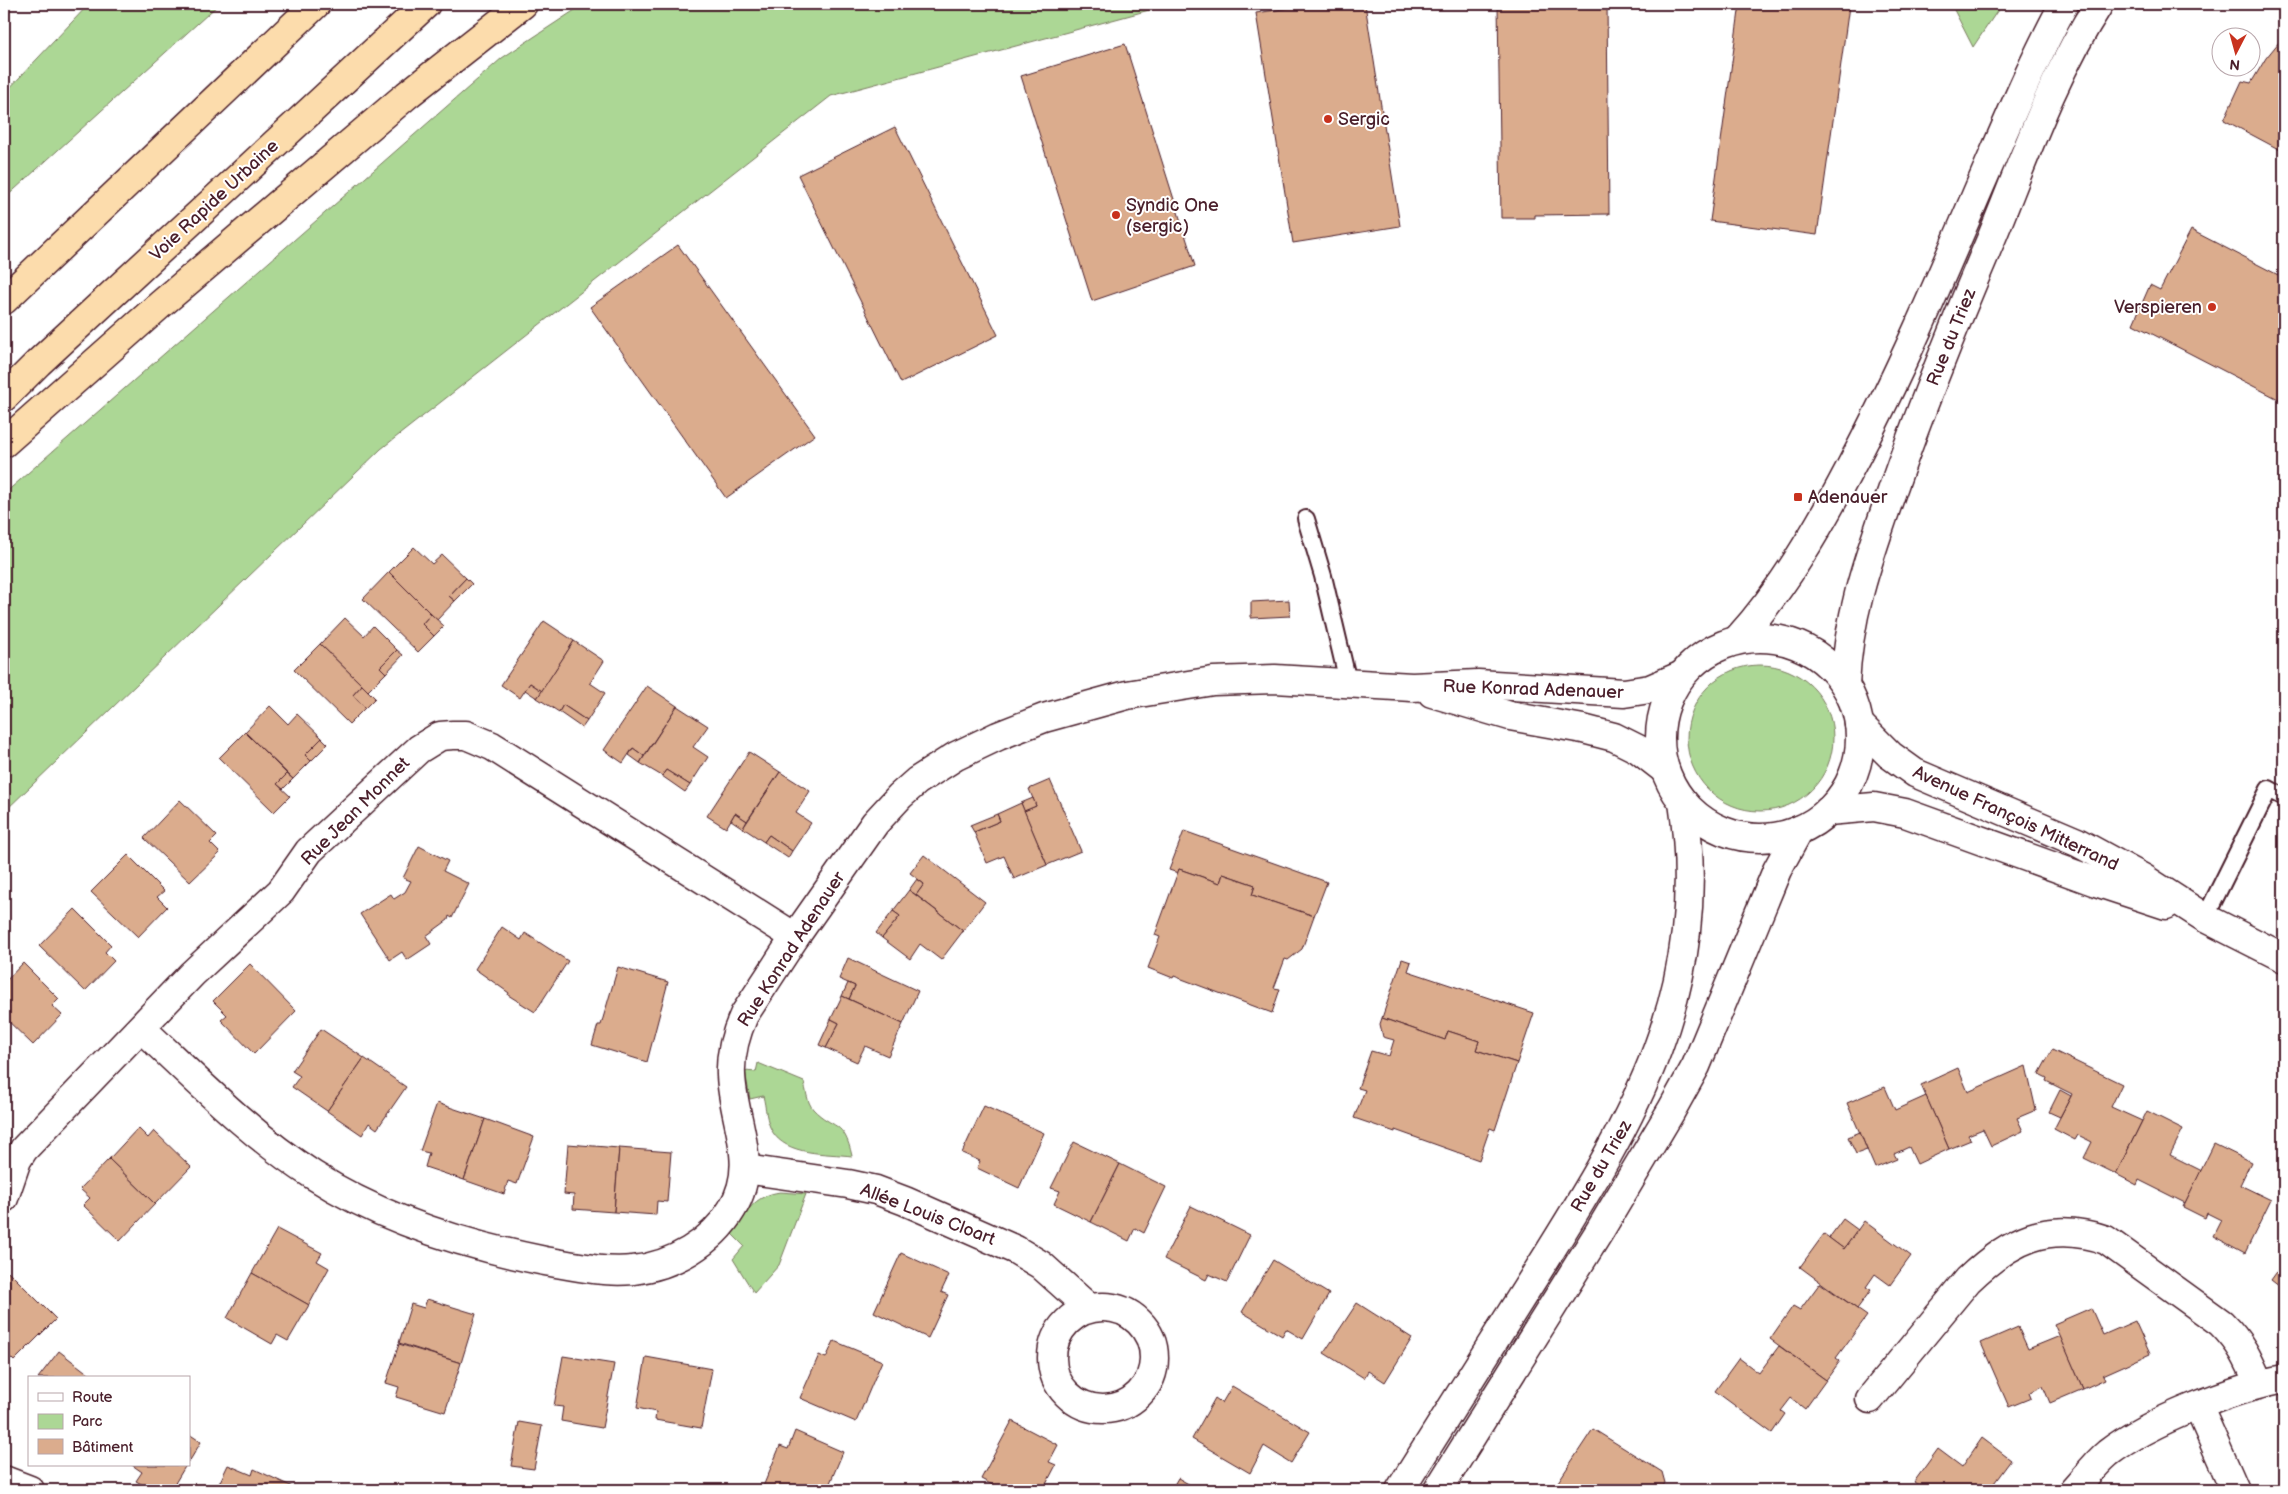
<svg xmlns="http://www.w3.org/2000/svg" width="2288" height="1494" viewBox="0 0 2288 1494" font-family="'Balsamiq Sans',sans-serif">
	<rect width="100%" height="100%" fill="#fff"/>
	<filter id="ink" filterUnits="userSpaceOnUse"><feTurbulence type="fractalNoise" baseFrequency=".02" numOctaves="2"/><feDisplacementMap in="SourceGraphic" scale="10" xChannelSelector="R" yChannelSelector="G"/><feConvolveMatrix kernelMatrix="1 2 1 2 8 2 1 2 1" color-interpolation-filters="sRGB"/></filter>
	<g filter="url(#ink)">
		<g fill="#acd795" stroke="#7b7b60">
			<path d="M89 4H219L4 199V94Z"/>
			<path d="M584 4H1178L1164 6 831 96 381 449 4 812V494L502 58Z"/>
			<path d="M1951 4H2002L1973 47Z"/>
			<circle cx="1760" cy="738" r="73"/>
			<path d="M758 1063 804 1082C806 1090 807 1102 813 1109 833 1130 844 1119 852 1156 827 1153 786 1156 772 1131 766 1121 766 1107 763 1096L750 1099 745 1071 756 1072Z"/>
			<path d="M780 1192 806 1194 779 1265 754 1293 733 1259 744 1246 731 1233C746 1213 753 1196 780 1192Z"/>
		</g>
		<g fill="#dbac8d" stroke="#4a1f2b">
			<path d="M1316 4H1365L1400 226 1293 243 1256 13Z"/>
			<path d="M1498 4H1607L1609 214 1535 215V218H1501Z"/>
			<path d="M1740 4H1835L1849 6 1817 235 1710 221Z"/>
			<path d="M2284 36V152L2224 120 2242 81 2251 83 2266 58Z"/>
			<path d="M1125 44 1195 266 1092 301 1021 76Z"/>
			<path d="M895 127 998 335 901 383 798 175Z"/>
			<path d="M2191 230 2284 278V402L2133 324 2150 285 2160 290Z"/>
			<path d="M678 245 815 435 726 498 590 307Z"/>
			<path d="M414 547 432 564 442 555 466 578 449 596 455 601 437 620 389 572Z"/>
			<path d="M389 572 431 614 422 624 434 636 418 652 363 599Z"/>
			<path d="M466 578 472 584 455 601 449 596Z"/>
			<path d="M1289 600 1290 616 1251 618V602Z"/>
			<path d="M431 614 444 626 434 636 422 624Z"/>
			<path d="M345 618 364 636 373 626 397 650 380 667 386 673 368 691 320 644Z"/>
			<path d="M544 621 574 641 542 691 530 683 520 698 501 685Z"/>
			<path d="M574 641 604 661 590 683 605 693 587 721 563 705 559 712 537 698Z"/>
			<path d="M320 644 362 685 353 695 365 708 349 724 294 670Z"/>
			<path d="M397 650 403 655 386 673 380 667Z"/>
			<path d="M530 683 542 691 537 698 525 690Z"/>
			<path d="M362 685 375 698 365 708 353 695Z"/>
			<path d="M647 686 677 706 644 756 633 748 623 763 604 750Z"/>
			<path d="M563 705 587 721 582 728 559 712Z"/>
			<path d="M270 706 288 724 297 714 322 738 305 755 311 761 293 779 245 732Z"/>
			<path d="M677 706 708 726 693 747 708 757 690 785 666 770 662 776 640 763Z"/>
			<path d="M245 732 287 774 277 784 290 796 274 812 219 758Z"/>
			<path d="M322 738 328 744 311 761 305 755Z"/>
			<path d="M633 748 644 756 640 763 629 755Z"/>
			<path d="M749 752 780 772 747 821 735 813 726 828 707 816Z"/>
			<path d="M666 770 690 785 685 792 662 776Z"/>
			<path d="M780 772 810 791 796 813 811 823 792 851 769 835 764 842 743 828Z"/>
			<path d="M287 774 293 779 283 789 277 784Z"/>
			<path d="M1050 780 1081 851 1047 865 1024 811 1036 806 1029 789Z"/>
			<path d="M1033 798 1036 806 1024 811 1021 803Z"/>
			<path d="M180 800 217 836 210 843 220 853 190 882 144 838Z"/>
			<path d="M1021 803 1047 865 1014 879 1004 856 987 863 974 832 1000 821 997 814Z"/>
			<path d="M735 813 747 821 743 828 731 820Z"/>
			<path d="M997 814 1000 821 974 832 970 825Z"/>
			<path d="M1184 831 1327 882 1314 916 1252 895 1255 885 1223 874 1220 883 1179 869 1178 873 1169 870Z"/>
			<path d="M769 835 792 851 788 858 764 842Z"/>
			<path d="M419 846 448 861 443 871 469 884 452 918 449 916 448 920 426 936 431 944 407 960 402 952 390 960 360 914 391 894 394 899 405 892 411 881 403 878Z"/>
			<path d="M128 855 164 891 157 897 167 907 138 937 91 892Z"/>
			<path d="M924 855 985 902 963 931 916 895 924 884 910 873Z"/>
			<path d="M1179 869 1220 883 1223 874 1255 885 1252 895 1314 916 1302 949 1288 960 1285 959 1274 988 1280 989 1272 1013 1174 976 1173 978 1148 968 1160 937 1155 935Z"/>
			<path d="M917 879 924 884 916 895 909 890Z"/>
			<path d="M909 890 963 931 941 960 920 944 910 959 882 938 900 916 893 911Z"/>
			<path d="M75 909 111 945 105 952 114 961 85 991 39 946Z"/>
			<path d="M893 911 900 916 882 938 876 933Z"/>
			<path d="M502 927 521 940 525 933 568 961 535 1012 508 995 509 993 475 969Z"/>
			<path d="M848 958 918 991 903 1024 849 999 855 986 839 979Z"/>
			<path d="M1402 959 1411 962 1408 971 1534 1013 1517 1063 1476 1050 1479 1041 1448 1031 1445 1040 1382 1018Z"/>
			<path d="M23 963 59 999 52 1006 62 1015 33 1045 4 1017V983Z"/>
			<path d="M250 964 296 1011 254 1054 221 1020 227 1015 213 1001Z"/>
			<path d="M618 967 668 982 647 1062 592 1045 598 1025H601Z"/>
			<path d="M848 983 855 986 849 999 842 996Z"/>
			<path d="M842 996 903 1024 888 1056 865 1046 857 1062 826 1048 839 1023 831 1019Z"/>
			<path d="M1382 1018 1445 1040 1448 1031 1479 1041 1476 1050 1517 1063 1495 1130 1490 1128 1479 1160 1395 1130V1132L1354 1118 1365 1090 1358 1088 1371 1051 1389 1056 1394 1040 1383 1037 1380 1024Z"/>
			<path d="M831 1019 839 1023 826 1048 819 1045Z"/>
			<path d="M321 1029 364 1058 327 1111 292 1087 300 1076 292 1071Z"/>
			<path d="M2052 1050 2122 1084 2111 1107 2142 1121 2116 1174 2084 1158 2092 1142 2078 1135 2075 1140 2054 1129 2072 1094 2046 1081 2047 1078 2039 1074Z"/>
			<path d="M364 1058 406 1087 377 1129 369 1123 362 1135 327 1111Z"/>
			<path d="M2026 1066 2036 1110 2017 1118 2023 1131 1991 1146 1983 1129 1968 1135 1971 1140 1949 1149 1921 1085 1958 1068 1968 1092Z"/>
			<path d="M1885 1087 1895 1110 1926 1096 1949 1149 1917 1164 1909 1147 1894 1154 1897 1159 1875 1168 1847 1103Z"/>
			<path d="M2060 1090 2071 1096 2060 1117 2049 1112Z"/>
			<path d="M437 1103 485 1119 464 1180 425 1167 429 1153 420 1151Z"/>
			<path d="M984 1106 1044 1133 1019 1188 977 1168 980 1161 962 1153Z"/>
			<path d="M2147 1111 2183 1129 2170 1155 2202 1171 2185 1203 2139 1180 2137 1185 2116 1174Z"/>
			<path d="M485 1119 534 1137 517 1184 508 1181 504 1194 464 1180Z"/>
			<path d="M138 1128 148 1138 154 1131 191 1167 155 1204 109 1159Z"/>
			<path d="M1860 1132 1867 1150 1856 1154 1848 1137Z"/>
			<path d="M1074 1142 1120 1164 1091 1222 1054 1204 1060 1191 1051 1188Z"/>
			<path d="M568 1144 619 1148 614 1212 573 1209 574 1195 564 1194Z"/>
			<path d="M2214 1144 2251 1162 2240 1185 2271 1200 2245 1253 2213 1236 2221 1220 2207 1213 2205 1218 2183 1207Z"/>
			<path d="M619 1148 671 1152 667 1202 657 1201 656 1215 614 1212Z"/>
			<path d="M109 1159 155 1204 120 1241 83 1205 90 1198 80 1189Z"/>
			<path d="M1120 1164 1166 1187 1144 1233 1135 1228 1129 1241 1091 1222Z"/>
			<path d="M1191 1206 1250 1235 1227 1282 1209 1274 1206 1280 1164 1259Z"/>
			<path d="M1843 1219 1858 1230 1844 1249 1829 1238Z"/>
			<path d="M1864 1221 1911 1256 1890 1285 1875 1274 1866 1287 1871 1290 1857 1309 1800 1267 1824 1234 1844 1249Z"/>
			<path d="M277 1229 322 1253 317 1261 329 1268 309 1305 252 1273Z"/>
			<path d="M901 1253 949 1275 941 1292 948 1295 928 1338 874 1312Z"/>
			<path d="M1273 1260 1329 1294 1303 1339 1286 1329 1282 1336 1242 1312Z"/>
			<path d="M2284 1262V1290L2271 1280Z"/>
			<path d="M9 1272 56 1319 14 1361 4 1351V1277Z"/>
			<path d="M252 1273 309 1305 288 1341 277 1335 272 1344 227 1318Z"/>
			<path d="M1820 1283 1867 1316 1836 1358 1840 1361 1826 1380 1770 1339 1793 1306 1800 1310Z"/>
			<path d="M427 1299 476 1314 461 1363 399 1343 411 1304 424 1308Z"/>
			<path d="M1357 1303 1412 1338 1385 1382 1368 1371 1364 1378 1324 1353Z"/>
			<path d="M2091 1308 2103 1335 2135 1321 2150 1354 2103 1375 2105 1379 2083 1389 2054 1324Z"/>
			<path d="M2018 1327 2028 1349 2060 1336 2083 1389 2050 1403 2043 1386 2029 1393 2031 1398 2009 1407 1981 1343Z"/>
			<path d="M834 1341 882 1361 856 1422 800 1398 819 1355 826 1358Z"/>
			<path d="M399 1344 461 1363 445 1412 396 1397 399 1387 386 1383Z"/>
			<path d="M1779 1346 1826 1380 1805 1409 1791 1398 1781 1411 1785 1414 1772 1433 1715 1391 1739 1358 1759 1373Z"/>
			<path d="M59 1351 94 1378H38Z"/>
			<path d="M563 1356 614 1364 602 1428 561 1421 563 1407 554 1406Z"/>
			<path d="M646 1357 712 1369 701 1428 655 1420 656 1412 637 1408Z"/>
			<path d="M1232 1386 1310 1432 1291 1463 1264 1446 1250 1473 1192 1439 1215 1398 1222 1403Z"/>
			<path d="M1012 1421 1058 1445 1049 1462 1056 1465 1043 1490H1002L981 1479Z"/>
			<path d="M519 1422 542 1426 534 1469 511 1466Z"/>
			<path d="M1593 1429 1662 1472 1665 1483 1660 1490H1564L1556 1485Z"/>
			<path d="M795 1431 843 1452 827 1490 762 1489 780 1446 788 1449Z"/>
			<path d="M189 1434 201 1442 189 1462Z"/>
			<path d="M1982 1438 2011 1460 1989 1490H1925L1914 1482 1938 1449 1962 1467Z"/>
			<path d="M132 1465H186L171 1490H152L136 1481 142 1472Z"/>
			<path d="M228 1465 252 1475 254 1469 297 1489 216 1490Z"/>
			<path d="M1178 1478 1199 1490H1171Z"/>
		</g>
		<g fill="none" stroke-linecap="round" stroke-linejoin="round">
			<defs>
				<g id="service">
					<path d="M1306 519 1323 576 1348 682"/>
					<path d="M2205 918 2269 789 2284 797"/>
				</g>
				<g id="minor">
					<path d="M1432 693 1510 716 1583 729 1614 737 1638 749 1665 770"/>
					<path d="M141 1028C196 1079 249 1134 313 1175 383 1220 464 1245 545 1261 574 1266 603 1273 633 1270 672 1266 712 1243 732 1209 760 1163 733 1123 731 1075 730 1054 735 1035 744 1015L795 937 875 823 900 796 917 781 956 756 998 736 1044 718 1127 695 1213 681 1275 679 1412 687 1478 684 1624 693 1650 689 1680 676"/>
					<path d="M745 1169 848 1184 876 1190 905 1201 1016 1250 1041 1265 1089 1308"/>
					<path d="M4 1198 17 1160 24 1149 192 974 281 891 309 851 419 749 440 736 453 735H466L492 746 795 937"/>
					<circle cx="1103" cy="1358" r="51"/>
					<path d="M1870 1399 1968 1280C2010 1240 2048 1220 2106 1240L2221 1323C2241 1343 2248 1358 2259 1384"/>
					<path d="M2198 1406 2235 1490"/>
					<path d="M4 1480 30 1490"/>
					<path d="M2074 1490C2085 1478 2095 1464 2108 1453 2148 1422 2234 1388 2284 1379"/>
				</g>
				<g id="tertiary">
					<circle cx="1760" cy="738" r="100"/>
					<path d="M1737 640C1783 589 1817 531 1849 470 1898 378 1939 282 1980 186 2007 124 2032 63 2064 4"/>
					<path d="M1845 685C1848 614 1869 557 1892 491 1922 405 1956 321 1992 237 2024 159 2053 75 2099 4"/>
					<path d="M1859 724 1890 755 1915 773 2077 842 2143 878 2205 918 2284 958"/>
					<path d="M1828 811 1874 807 1905 813 2096 882 2166 905"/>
					<path d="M1400 1490C1446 1416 1493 1343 1539 1269 1635 1116 1711 991 1683 802"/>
					<path d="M1438 1490 1599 1232 1671 1111 1696 1066 1777 870 1799 830"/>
				</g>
				<g id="trunk">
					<path d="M4 300 316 4"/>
					<path d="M4 397 38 363 426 4"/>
					<path d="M4 443 161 304 407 95 523 4"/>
				</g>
			</defs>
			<use href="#service" stroke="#4a1f2b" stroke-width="20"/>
			<use href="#minor" stroke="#4a1f2b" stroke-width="31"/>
			<use href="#tertiary" stroke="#4a1f2b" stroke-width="31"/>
			<use href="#trunk" stroke="#4a1f2b" stroke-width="31"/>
			<use href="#service" stroke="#fff" stroke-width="16"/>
			<use href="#minor" stroke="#fff" stroke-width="28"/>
			<use href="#tertiary" stroke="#fff" stroke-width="28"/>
			<use href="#trunk" stroke="#fcdcac" stroke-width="28"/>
		</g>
	</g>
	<g fill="#c8321e" stroke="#fff" stroke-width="2">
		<circle cx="1328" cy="119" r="5"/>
		<circle cx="1116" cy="215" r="5"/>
		<circle cx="2212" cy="307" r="5"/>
		<rect x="1793" y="492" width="10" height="10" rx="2.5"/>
	</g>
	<g text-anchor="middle" stroke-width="4" stroke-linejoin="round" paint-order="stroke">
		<g font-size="18" fill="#4a1f2b" stroke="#fff" text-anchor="start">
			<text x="1338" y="125">Sergic</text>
			<text x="1126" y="211">Syndic One<tspan x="1126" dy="21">(sergic)</tspan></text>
			<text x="2202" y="313" text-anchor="end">Verspieren</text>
			<text x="1808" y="503">Adenauer</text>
		</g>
		<g font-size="18" fill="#4a1f2b" stroke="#fff">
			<text transform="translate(214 200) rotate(-43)" y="6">Voie Rapide Urbaine</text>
			<text transform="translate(1951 337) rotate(-68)" y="6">Rue du Triez</text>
			<text transform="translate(1533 689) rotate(2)" y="6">Rue Konrad Adenauer</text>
			<text transform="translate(355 811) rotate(-45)" y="6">Rue Jean Monnet</text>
			<text transform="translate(2016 818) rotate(25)" y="6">Avenue François Mitterrand</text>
			<text transform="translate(791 949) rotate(-57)" y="6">Rue Konrad Adenauer</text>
			<text transform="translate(1601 1166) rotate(-60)" y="6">Rue du Triez</text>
			<text transform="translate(928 1214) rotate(21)" y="6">Allée Louis Cloart</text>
		</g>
	</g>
	<rect width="2288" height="1494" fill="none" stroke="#fff" stroke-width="20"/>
	<rect x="10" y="10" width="2268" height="1474" fill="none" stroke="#4a1f2b" stroke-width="2" filter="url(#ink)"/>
	<rect x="28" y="1376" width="162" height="90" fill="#ffffff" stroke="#b7a5aa"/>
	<rect x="38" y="1393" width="25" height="8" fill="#ffffff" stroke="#b7a5aa"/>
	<text x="72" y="1402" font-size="15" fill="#4a1f2b">Route</text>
	<rect x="38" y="1414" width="25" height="15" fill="#acd795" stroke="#b7a5aa"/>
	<text x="72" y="1426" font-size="15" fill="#4a1f2b">Parc</text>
	<rect x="38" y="1439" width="25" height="15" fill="#dbac8d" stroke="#b7a5aa"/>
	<text x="72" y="1452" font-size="15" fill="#4a1f2b">Bâtiment</text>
	<g transform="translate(2236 52) rotate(186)"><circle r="24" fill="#ffffff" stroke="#b7a5aa"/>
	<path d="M0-4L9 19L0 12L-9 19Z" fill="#c8321e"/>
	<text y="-8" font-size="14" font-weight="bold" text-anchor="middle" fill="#4a1f2b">N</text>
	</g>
</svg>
